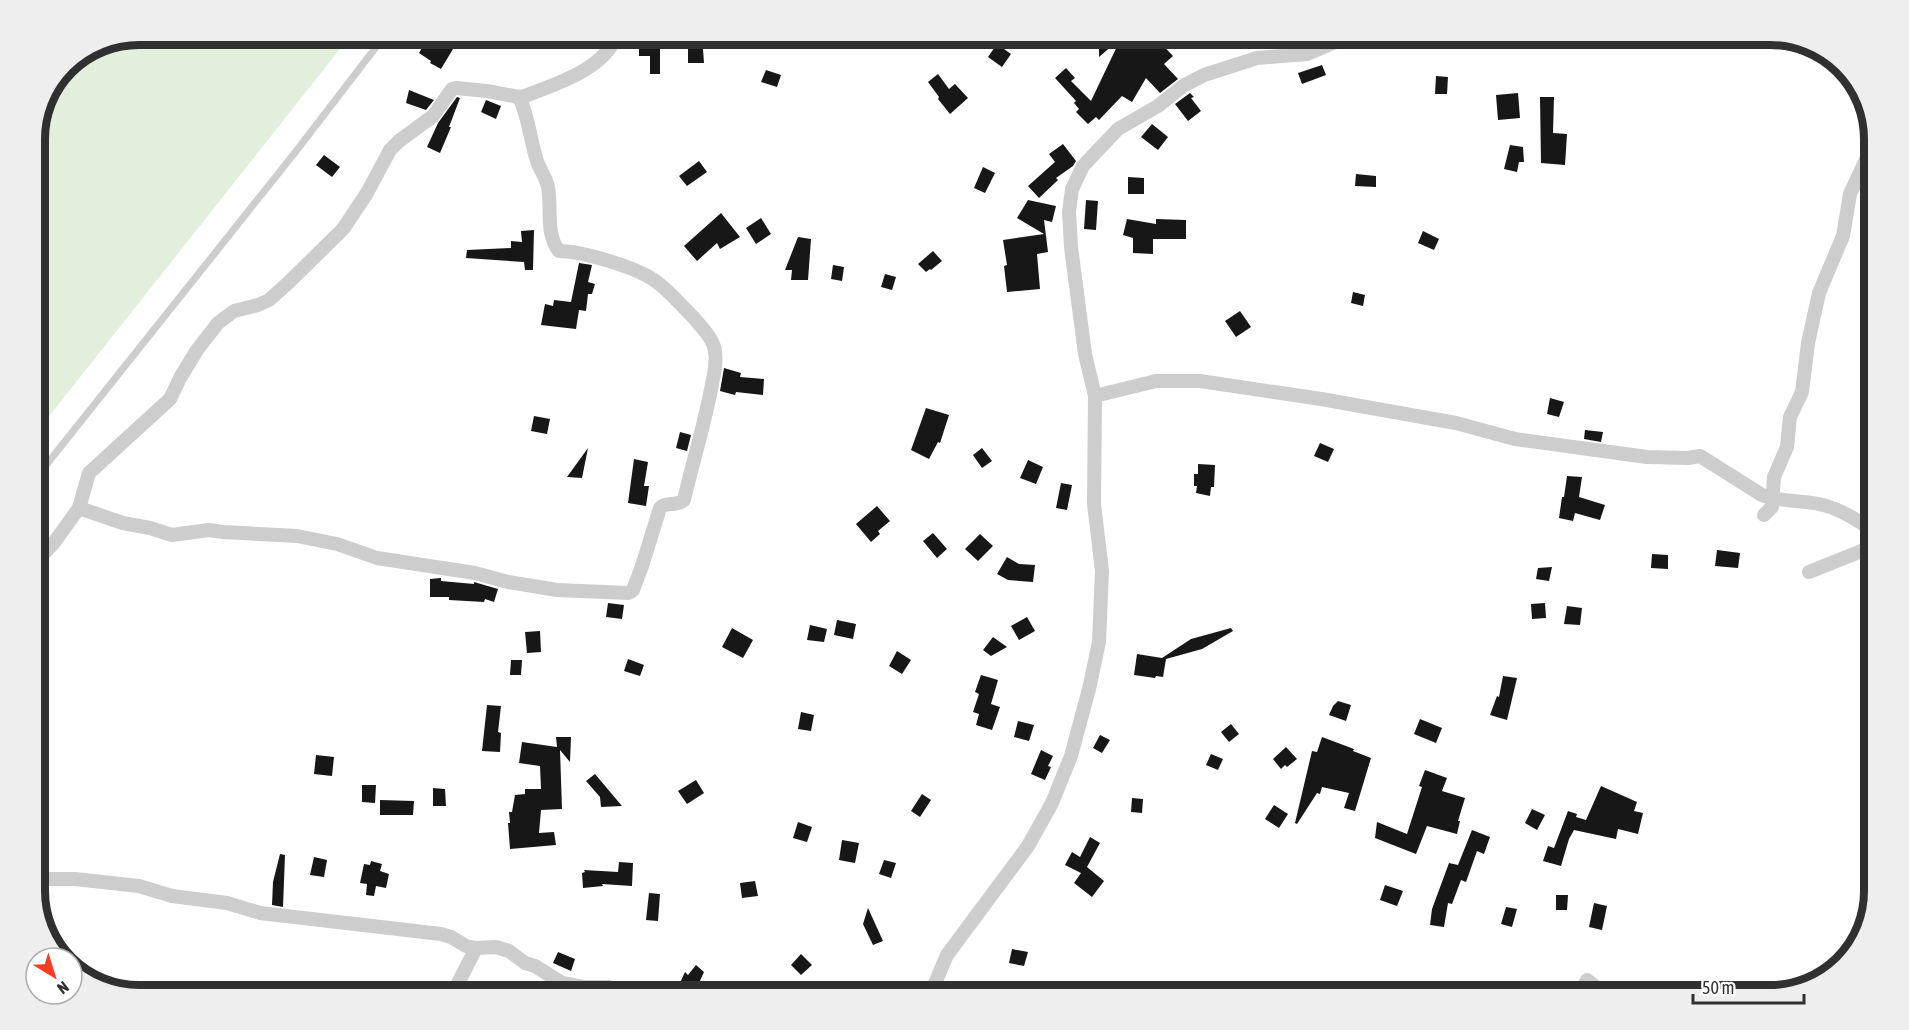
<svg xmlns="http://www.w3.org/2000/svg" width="1909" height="1030" viewBox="0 0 1909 1030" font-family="'Asap Condensed',sans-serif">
	<rect width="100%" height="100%" fill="#fff"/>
	<path fill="#e3efdd" d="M139 34 351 35 35 434V133L65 65 99 42Z"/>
	<g fill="#171717">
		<path d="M430 34H462L441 69 430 63 431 61 419 53Z"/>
		<path d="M1099 34H1152L1173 56 1164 64 1178 79 1160 93 1146 78 1132 102 1122 96 1099 120 1096 117 1088 124 1076 112 1079 109 1074 103 1076 101 1055 78 1066 68 1075 78 1071 81 1091 101 1121 38 1099 57Z"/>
		<path d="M649 40H660V74H650V56H639V44L649 43Z"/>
		<path d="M997 44 1011 54 1002 67 988 57Z"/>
		<path d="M688 49H703L704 63H688Z"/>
		<path d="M1322 65 1326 75 1302 84 1298 73Z"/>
		<path d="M766 70 781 75 777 87 761 82Z"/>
		<path d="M938 74 949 89 955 84 968 98 950 114 938 99 939 97 928 82Z"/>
		<path d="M1436 76 1448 77 1447 94H1435Z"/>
		<path d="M409 90 434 100 426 110 406 103Z"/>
		<path d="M1190 93 1194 97 1191 98 1201 111 1188 121 1175 104Z"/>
		<path d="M1518 93 1520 118 1498 120 1496 95Z"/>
		<path d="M457 97 460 98 449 127H451L440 153 427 147 438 123Z"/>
		<path d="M1540 97H1554L1553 133 1567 134 1565 165 1541 163Z"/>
		<path d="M486 100 501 106 496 119 481 112Z"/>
		<path d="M1152 124 1168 137 1158 150 1141 137Z"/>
		<path d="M1063 144 1076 161 1073 166 1056 178 1058 180 1039 198 1028 186 1055 162 1049 154Z"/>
		<path d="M1510 145 1523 147 1524 162H1519L1517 172 1504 169Z"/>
		<path d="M324 155 340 167 332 177 316 165Z"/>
		<path d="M699 161 707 172 687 186 679 176Z"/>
		<path d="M983 167 995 173 985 193 974 188Z"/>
		<path d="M1356 174 1376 176V187L1355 186Z"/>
		<path d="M1128 177 1144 178V194H1128Z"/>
		<path d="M1028 200 1056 206 1052 222 1044 220 1048 252 1037 254 1040 289 1007 292 1004 266 1007 265 1003 240 1044 234 1017 218Z"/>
		<path d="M1086 200 1098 201 1096 230 1084 229Z"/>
		<path d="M721 213 740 237 720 249 717 243 697 261 684 246Z"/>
		<path d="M761 218 771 234 756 244 746 228Z"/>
		<path d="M1127 219 1156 224V219L1186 220V239H1153V254L1133 253V238L1123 235Z"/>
		<path d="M534 230 533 270H525L524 262 466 258 467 250 511 248V241L522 242 521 231Z"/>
		<path d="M1423 231 1439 239 1434 250 1418 243Z"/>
		<path d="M798 237 811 239 808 280H791L792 270H785Z"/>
		<path d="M933 251 942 261 931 270 930 269 926 272 918 264Z"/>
		<path d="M579 263 592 265 588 282 595 284 592 294H588L586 311 579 310 576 329 541 325 545 304 553 306 554 300 571 302Z"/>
		<path d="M833 265 844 267 842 281 831 279Z"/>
		<path d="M885 274 896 277 892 290 881 287Z"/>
		<path d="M1353 292 1365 295 1363 306 1351 303Z"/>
		<path d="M1240 311 1251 327 1236 337 1225 321Z"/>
		<path d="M724 368 741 373 740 377 764 379 763 395 736 392 735 395 720 391Z"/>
		<path d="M1550 398 1564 402 1559 417 1547 414Z"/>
		<path d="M926 408 949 415 940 443 938 442 929 459 911 450Z"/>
		<path d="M534 416 550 419 547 434 531 431Z"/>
		<path d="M1585 430 1603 432 1601 442 1584 439Z"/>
		<path d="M680 432 691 435 687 451 676 448Z"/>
		<path d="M1320 443 1334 449 1328 462 1314 456Z"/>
		<path d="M588 448 582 478 567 477Z"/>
		<path d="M982 448 992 461 982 468 973 455Z"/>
		<path d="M634 459 648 462 644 486H649L646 506 628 503Z"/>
		<path d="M1028 460 1043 467 1036 484 1020 478Z"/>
		<path d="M1198 464 1215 465 1214 487H1211L1210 496 1196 493 1197 486H1194V474H1198Z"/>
		<path d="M1567 476 1582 477 1579 497 1605 505 1600 520 1575 513 1573 521 1559 518 1562 497H1564Z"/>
		<path d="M1061 483 1072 485 1067 510 1056 508Z"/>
		<path d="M877 506 890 521 878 531 880 534 871 542 856 524Z"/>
		<path d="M933 533 947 549 937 558 923 541Z"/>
		<path d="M980 534 993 546 978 561 965 549Z"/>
		<path d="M1717 550 1740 553 1738 568 1715 566Z"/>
		<path d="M1652 554 1668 555V569L1651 568Z"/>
		<path d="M1007 557 1019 564 1035 565 1033 582 1008 580 997 574Z"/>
		<path d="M1552 567 1549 581 1536 579 1538 568Z"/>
		<path d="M441 578V581L474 584V582L498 589 494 602 485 599 484 602 449 600V597H430V579Z"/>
		<path d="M608 603 624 605 622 619 606 617Z"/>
		<path d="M1545 603 1546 618 1532 619 1531 604Z"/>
		<path d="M1567 606 1582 608 1580 625 1564 624Z"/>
		<path d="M1027 617 1035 631 1019 640 1011 626Z"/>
		<path d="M837 620 856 624 853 639 834 635Z"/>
		<path d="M810 625 827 629 824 642 807 640Z"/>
		<path d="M732 628 753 640 743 658 722 647Z"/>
		<path d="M1231 628 1233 631 1202 649 1166 659 1163 677 1156 676 1155 678 1134 675 1137 654 1162 658 1191 639Z"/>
		<path d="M540 631 541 652 527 653 525 632Z"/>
		<path d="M993 637 1007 647 991 656 983 650Z"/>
		<path d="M897 651 911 660 902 674 889 666Z"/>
		<path d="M628 659 644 665 640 676 624 671Z"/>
		<path d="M511 660H522L521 675H510Z"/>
		<path d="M981 675 998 680 991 704 1000 707 992 730 976 725 979 714 973 712 979 694 975 692Z"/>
		<path d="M1503 676 1517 678 1507 720 1490 715 1497 696 1499 697Z"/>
		<path d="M1338 701 1351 705 1346 721 1329 715 1333 706Z"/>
		<path d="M487 705 501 706 498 732 501 733 500 752 482 751Z"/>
		<path d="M801 712 814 715 811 731 798 729Z"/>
		<path d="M1420 719 1442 728 1436 743 1414 734Z"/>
		<path d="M1018 721 1034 725 1029 741 1014 737Z"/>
		<path d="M1231 724 1239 734 1229 742 1221 732Z"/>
		<path d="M1100 735 1110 740 1102 753 1093 748Z"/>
		<path d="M556 737H571L570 762 560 750 562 809 541 810 539 833 554 832 556 845 510 849 508 823H510L509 812H512L515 795 525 794V789H541L540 766 519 763 522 742 557 747Z"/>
		<path d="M1322 737 1354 749 1353 751 1371 758 1355 811 1344 808 1349 793 1322 787 1320 794 1317 793 1297 824 1295 823 1312 751 1317 752Z"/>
		<path d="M1286 747 1297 759 1287 767 1285 765 1281 769 1273 759Z"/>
		<path d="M1041 750 1053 756 1048 766 1051 767 1045 780 1031 774Z"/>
		<path d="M1211 754 1223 759 1218 770 1206 765Z"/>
		<path d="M316 755 334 757 332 776 314 774Z"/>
		<path d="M1425 770 1447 778 1442 791 1465 798 1458 821H1460L1457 834 1427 826 1416 854 1375 838 1377 822 1407 834 1422 787 1419 786Z"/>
		<path d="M595 774 622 806 601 807 600 797 586 781Z"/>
		<path d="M696 780 704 793 687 804 678 791Z"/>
		<path d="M362 785H376L375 803 362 802Z"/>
		<path d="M1601 786 1637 802 1634 811 1643 813 1638 834 1618 829 1616 839 1574 830 1569 839 1561 866 1543 861 1548 846 1554 848 1568 811 1577 814 1576 817 1586 820Z"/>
		<path d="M433 788 445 789 446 806H433Z"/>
		<path d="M922 794 931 800 920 817 911 811Z"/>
		<path d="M1132 798 1143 799 1142 813 1131 812Z"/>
		<path d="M380 800 414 801 413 815H380Z"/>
		<path d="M1274 805 1288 814 1279 828 1265 819Z"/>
		<path d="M1532 809 1545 815 1537 830 1525 823Z"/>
		<path d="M798 822 812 827 807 842 793 838Z"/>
		<path d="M1472 830 1490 837 1484 854 1477 851 1466 882 1461 880 1452 904 1448 903 1444 927 1430 925 1432 909 1449 863 1458 865Z"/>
		<path d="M1090 837 1100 843 1087 867 1104 881 1092 897 1074 883 1081 873 1065 865 1072 852 1080 857Z"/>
		<path d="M842 840 859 843 855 863 839 860Z"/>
		<path d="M280 854 285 855 283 907 272 905 273 882Z"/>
		<path d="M314 857 327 860 324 877 310 875Z"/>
		<path d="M884 860 896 863 891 878 879 874Z"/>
		<path d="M371 861 382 864 380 871 389 874 386 888 376 886 374 896 366 895 367 884 360 883 364 864 370 865Z"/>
		<path d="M619 862 633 863 632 886 602 884 603 886 583 888 582 873 585 872 584 870 618 872Z"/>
		<path d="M755 881 758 896 742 898 740 883Z"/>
		<path d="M1385 885 1403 891 1397 906 1380 900Z"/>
		<path d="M649 893 660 894 658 921 646 920Z"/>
		<path d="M1556 895H1568L1567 910H1556Z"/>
		<path d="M1594 903 1607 906 1602 930 1589 927Z"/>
		<path d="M1506 907 1517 909 1512 927 1501 924Z"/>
		<path d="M868 908 883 941 873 945 863 924Z"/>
		<path d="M1012 949 1028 952 1024 966 1009 963Z"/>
		<path d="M558 952 575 959 571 971 553 963Z"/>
		<path d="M801 954 812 965 801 975 791 965Z"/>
		<path d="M696 965 704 972 693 996H674L685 972 688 975Z"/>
	</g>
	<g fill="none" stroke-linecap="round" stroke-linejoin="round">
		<path stroke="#cdcdcd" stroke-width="7" d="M35 479 297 150 386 34"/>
		<g stroke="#cdcdcd" stroke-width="14">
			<path d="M1095 396 1156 381H1200L1321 399 1456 423 1515 439 1647 457 1688 458 1700 456 1762 495C1780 502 1800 500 1819 504 1839 508 1858 520 1874 532"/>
			<path d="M79 508 123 523 150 528 172 535 209 530 223 532 297 536 337 544 377 558 475 573 508 582 557 590 629 593 633 590 642 566 660 508C666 501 677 507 684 500 693 461 705 423 712 384 714 374 717 363 715 352 714 339 702 328 694 318 682 306 671 293 658 283 640 268 582 251 559 251 545 234 552 207 548 187 546 177 540 170 537 161 530 140 529 117 519 97"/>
			<path d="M1764 515 1772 507 1774 477 1787 447 1790 417 1802 392 1808 343 1819 293 1843 236 1850 194 1868 155 1874 135"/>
			<path d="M35 562 53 544 79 508 89 473 170 399 180 378 197 350 218 323 234 311 258 305 269 300 287 284 343 229 367 193 390 150 399 141 433 116 452 89 456 88 487 91 519 97 525 96C558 83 603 70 618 34"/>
			<path d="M1809 572 1874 546"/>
			<path d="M35 879H75L139 886 172 896 227 903 260 913 441 934 451 937 466 946 476 948 496 947 509 951 525 963 535 966 562 983 583 987H609L618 995"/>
			<path d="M452 995 476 948"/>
			<path d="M930 995 947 955 1028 846 1052 803 1071 756 1089 689 1099 642 1102 571 1094 504 1095 396 1085 354 1071 247 1069 212 1072 189 1083 166 1118 129 1158 106 1183 86 1204 75 1257 58 1307 54 1354 34"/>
			<path d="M1579 995 1587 980 1607 995"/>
		</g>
	</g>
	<path d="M0 0H1909V1030H0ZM139 45H1770A94 94 0 0 1 1864 139V891A94 94 0 0 1 1770 985H139A94 94 0 0 1 45 891V139A94 94 0 0 1 139 45Z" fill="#eee" fill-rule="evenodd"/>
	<path fill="none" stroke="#303030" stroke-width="8" d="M139 45H1770A94 94 0 0 1 1864 139V891A94 94 0 0 1 1770 985H139A94 94 0 0 1 45 891V139A94 94 0 0 1 139 45Z"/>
	<g transform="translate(54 976) rotate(142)"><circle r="28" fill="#ffffff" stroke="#acacac" stroke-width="1.5"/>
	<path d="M0-4.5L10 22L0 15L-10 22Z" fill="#f73d23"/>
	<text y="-9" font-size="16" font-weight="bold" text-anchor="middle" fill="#303030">N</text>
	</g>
	<path d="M1693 994v9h111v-9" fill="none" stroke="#303030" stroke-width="3"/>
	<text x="1702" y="994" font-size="18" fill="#303030" stroke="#ffffff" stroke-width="4.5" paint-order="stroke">50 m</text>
</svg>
